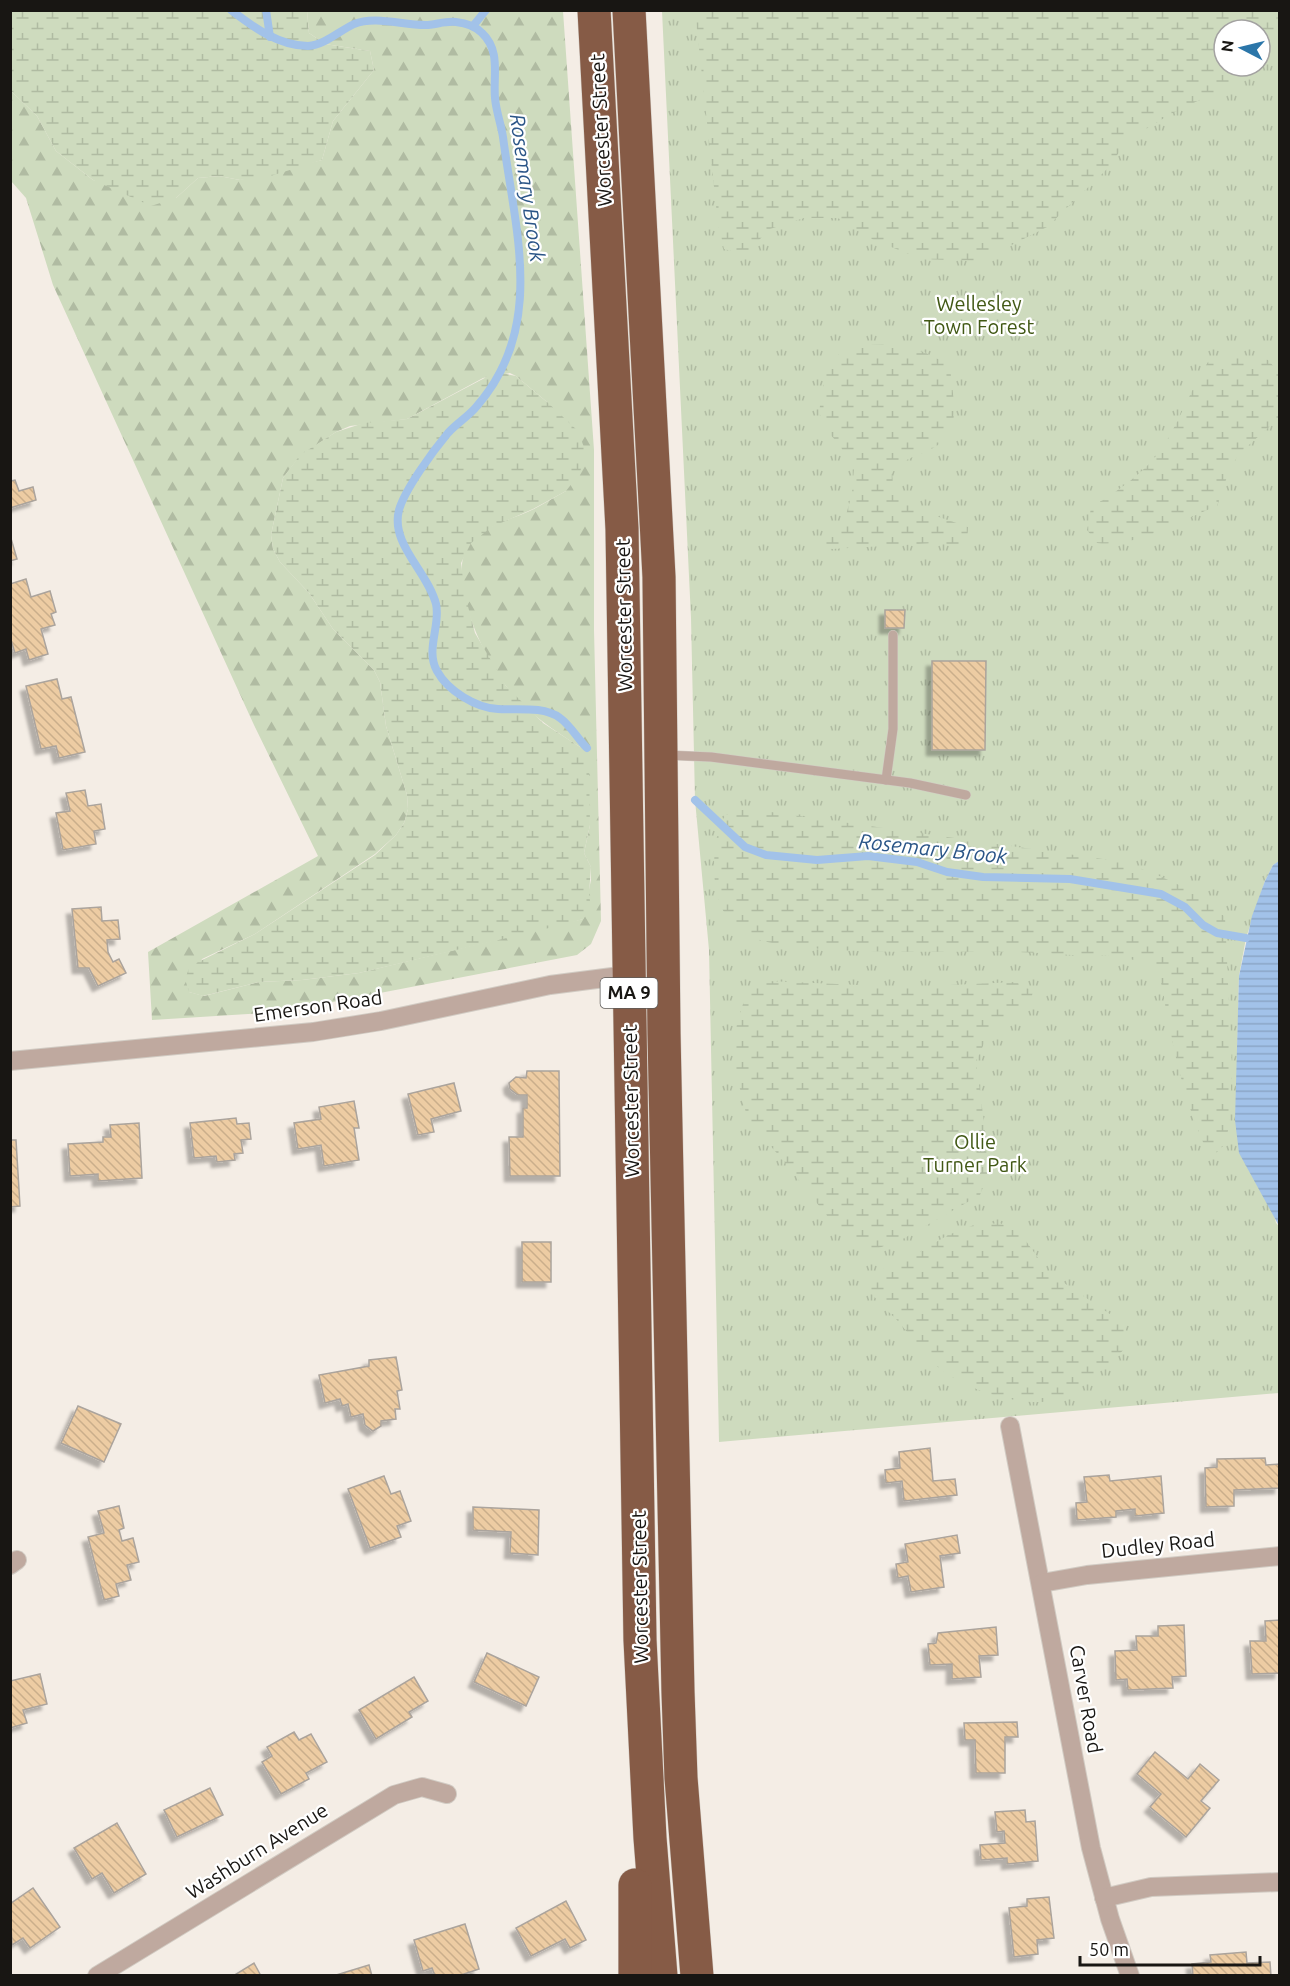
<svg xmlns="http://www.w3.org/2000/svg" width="1290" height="1986" viewBox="0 0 1290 1986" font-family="Ubuntu,sans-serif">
	<defs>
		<pattern id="grass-tufts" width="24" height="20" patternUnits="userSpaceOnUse" patternTransform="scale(1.5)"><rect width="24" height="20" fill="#cedbbe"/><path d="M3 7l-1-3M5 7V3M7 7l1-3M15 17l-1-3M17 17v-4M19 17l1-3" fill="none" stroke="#b0bba2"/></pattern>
		<pattern id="forest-firs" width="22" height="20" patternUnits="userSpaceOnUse" patternTransform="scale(1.5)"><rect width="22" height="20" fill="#cedbbe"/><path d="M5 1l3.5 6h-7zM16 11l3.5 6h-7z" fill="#b0bba2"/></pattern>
		<pattern id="wetland-marsh" width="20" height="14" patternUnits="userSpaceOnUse" patternTransform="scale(1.5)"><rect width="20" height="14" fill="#cedbbe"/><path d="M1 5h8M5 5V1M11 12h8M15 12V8" fill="none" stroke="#b0bba2"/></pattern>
		<pattern id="water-rules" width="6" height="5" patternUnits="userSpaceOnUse" patternTransform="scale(1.5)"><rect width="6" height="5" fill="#a2c2e9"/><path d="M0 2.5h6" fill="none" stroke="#8ba6c7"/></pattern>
		<pattern id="building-back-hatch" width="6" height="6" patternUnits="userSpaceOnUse" patternTransform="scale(1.5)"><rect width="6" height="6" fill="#edcca3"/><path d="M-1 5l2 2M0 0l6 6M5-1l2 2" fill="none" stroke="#caae8b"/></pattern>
		<filter id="shadow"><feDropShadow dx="-5.5" dy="5.5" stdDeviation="1.5" flood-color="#0004"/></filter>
	</defs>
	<rect width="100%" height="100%" fill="#f4ede5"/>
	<path fill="url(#grass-tufts)" fill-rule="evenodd" d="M662 11H1279L1280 861 1273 865 1265 881 1246 938 1239 976 1237 1064 1276 1223 1279 1226V1393L719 1442 709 950 695 800 691 618ZM1224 30H1260V66H1224Z"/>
	<path fill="url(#forest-firs)" fill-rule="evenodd" d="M307 11H563L594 450V630L601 921 591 944 577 955 281 1012 152 1020 148 952 318 856 254 725 53 285 26 198 11 181V91L37 116 56 151 93 180 176 198 198 178 219 176 240 180 322 160 333 121 374 70 370 51 325 44 309 33ZM510 373 516 376 547 402 566 491C555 497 545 503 534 509 514 519 485 524 470 543 444 577 484 657 506 686 526 712 553 730 580 747L590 825 584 853 591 867V880L583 919 359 973 302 980 259 982 204 996 189 992 202 959 255 934 375 854 396 835 404 823 408 809 407 795 386 726 380 682 374 670 333 629 309 593 280 562 273 549 271 535 283 478 300 456 336 432 350 426 407 419 483 378Z"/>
	<g fill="url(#wetland-marsh)">
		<path d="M1278 10C1278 29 1275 43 1260 56V30H1224V66H1248L1218 91 1171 114 1129 139 1106 170 1047 227 980 261 921 259 869 238 838 218H804L770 229 749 250 735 252 724 249 718 224 695 11Z"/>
		<path d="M10 11H307L309 33 325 44 370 51 374 70 333 121 322 160 264 178 240 180 219 176 198 178 176 198 151 206 93 180 56 151 37 116 11 91Z"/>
		<path d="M885 344 924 352 950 365C952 400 966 434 927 451 913 457 901 460 892 473L894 495 913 508 968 527 967 547 936 543 832 549 825 548 822 542 846 515 852 494 854 468 838 443 826 430 819 412 826 369 846 346Z"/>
		<path d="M1236 354 1268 360 1279 373V418L1240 453 1230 468 1217 506C1181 520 1136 548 1097 543L1087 530 1091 508C1116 492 1145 473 1162 448 1180 421 1190 390 1208 362Z"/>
		<path d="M496 372 516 376 547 402 578 431 585 450 580 473 566 491 533 509 492 527 471 543 461 563 465 595 475 633 506 686 543 723 580 747 589 768 590 825 584 853 591 867 589 894 591 908 583 919 570 923 359 973 302 980 259 982 203 996 189 992 185 979 190 966 255 934 375 855 396 835 404 823 408 809 407 795 386 726 380 682 374 670 333 629 309 593 280 562 273 549 271 535 283 478 300 455 336 432 364 423 407 419Z"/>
		<path d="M742 808 1124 862C1160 876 1197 889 1225 917L1232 1066 1229 1127 1224 1145 1216 1153 1206 1149C1186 1105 1175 1058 1166 1010 1164 997 1163 976 1151 968 1129 953 1097 956 1072 955 1050 954 1029 952 1008 952 959 950 769 959 738 930 709 904 711 858 720 823L726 815Z"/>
		<path d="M768 981 906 987 1016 982 1033 991 1031 1000 988 1035 976 1061 986 1138 987 1177 980 1195 901 1240 873 1250 858 1247 842 1235 783 1160 748 1121 735 1069V1031L743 1004 752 990Z"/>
		<path d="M1000 1223 1021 1234 1048 1272 1126 1325V1347C1111 1364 1065 1401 1042 1402 1008 1403 966 1389 939 1368 922 1354 911 1335 896 1319 886 1309 877 1302 869 1289L872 1279 883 1269 916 1254 948 1235 974 1225Z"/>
	</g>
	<path fill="url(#water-rules)" d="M1279 861H1280L1279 1226 1239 1153 1235 1120 1239 976 1252 916 1265 881 1273 865Z"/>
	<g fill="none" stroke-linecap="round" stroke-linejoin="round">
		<g stroke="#a2c2e9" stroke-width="8">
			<path d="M231 10C253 27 279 46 308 46 325 45 339 31 354 24 376 15 404 26 428 25 438 24 446 21 456 22 466 23 475 26 482 33 501 51 493 75 495 98 496 111 501 124 503 137 515 230 546 327 477 406 469 416 457 423 448 433 433 451 405 489 399 510 390 544 428 572 436 604 441 625 425 650 437 671 448 691 476 708 498 709 517 710 544 706 560 718 570 725 578 739 587 748"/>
			<path d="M266 10 270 37"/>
			<path d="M473 26 486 10"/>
			<path d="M695 800 745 847 766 855 817 860 868 856 917 862 947 872 983 877 1070 879 1161 894 1185 907 1203 925 1217 933 1246 938"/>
		</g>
	</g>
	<g fill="url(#building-back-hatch)" stroke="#aba49d" stroke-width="1.5" filter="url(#shadow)">
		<path d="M15 480 19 491 33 487 36 500 10 508V481Z"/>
		<path d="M10 535 17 559 10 561Z"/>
		<path d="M26 579 31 597 50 591 56 612 51 614 55 625 41 629 48 654 29 660 26 649 15 653 10 637V584Z"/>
		<path d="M885 610H905L904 628H885Z"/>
		<path d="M932 661H986L985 750H932Z"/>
		<path d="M57 679 62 699 71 697 85 752 59 758 56 746 41 749 26 686Z"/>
		<path d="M85 790 88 806 101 804 105 829 94 831 96 844 63 850 56 813 70 811 66 793Z"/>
		<path d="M101 907 102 921 118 920 120 939 107 940 108 952 113 962 119 959 126 973 98 986 89 968H78L72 909Z"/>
		<path d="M527 1071H559L560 1176H510L509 1137H523V1108H527V1095H518L510 1089 509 1083 516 1077 526 1078Z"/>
		<path d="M454 1083 461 1111 431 1119 434 1132 418 1135 408 1094Z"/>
		<path d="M354 1101 359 1128H354L359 1160 324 1166 321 1145 298 1149 294 1123 321 1119 319 1107Z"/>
		<path d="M236 1118 237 1124 249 1123 251 1139 241 1140 243 1153 234 1154 235 1160 217 1162 216 1156 194 1158 190 1123Z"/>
		<path d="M139 1123 142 1178 98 1181V1174L70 1176 68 1144 103 1142V1137H111L110 1125Z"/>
		<path d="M10 1140H16L20 1206 10 1207Z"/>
		<rect x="522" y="1242" width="29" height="40"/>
		<path d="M396 1357 402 1390 397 1391 400 1409H395L396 1419 381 1421V1426L373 1431 365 1425 363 1414 351 1417 348 1404 342 1406 340 1399 325 1403 319 1375 369 1366V1360Z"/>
		<path d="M78 1406 121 1424 104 1462 61 1443Z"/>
		<path d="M930 1448 933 1481 955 1479 957 1495 904 1501 902 1481 886 1483 885 1470 900 1468 899 1452Z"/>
		<path d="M1265 1458 1266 1465 1280 1464V1488L1234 1490V1506L1206 1507 1205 1468 1217 1467V1459Z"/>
		<path d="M1109 1475 1110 1481 1161 1476 1164 1513 1135 1516V1509L1116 1511V1517L1077 1520 1076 1503 1087 1502 1084 1477Z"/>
		<path d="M384 1476 391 1494 400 1491 411 1521 397 1526 401 1537 370 1548 348 1489Z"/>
		<path d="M119 1506 124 1528 119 1530 122 1541 133 1538 139 1562 127 1565 131 1580 116 1584 119 1596 104 1600 88 1537 104 1533 98 1511Z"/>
		<path d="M473 1507 539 1510 538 1555 510 1553 511 1532 473 1530Z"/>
		<path d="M957 1535 960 1553 940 1556 944 1587 911 1592 908 1576 898 1578 896 1564 908 1562 905 1544Z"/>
		<path d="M1280 1620V1673L1252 1674 1250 1641H1266L1265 1621Z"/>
		<path d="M1184 1625 1186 1676 1172 1677 1173 1688 1128 1690 1127 1679 1116 1680 1115 1651 1137 1650 1136 1636H1158V1626Z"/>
		<path d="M996 1627 998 1655 979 1656 981 1677 952 1679V1664L930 1665 928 1644 936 1643 938 1633Z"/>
		<path d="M487 1653 539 1677 526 1706 474 1682Z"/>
		<path d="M40 1674 47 1704 23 1710 27 1723 10 1728V1681Z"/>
		<path d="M414 1677 428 1701 409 1712 412 1717 376 1739 359 1710Z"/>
		<path d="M1017 1722 1018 1737H1005V1773H976L975 1740H965L964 1723Z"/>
		<path d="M294 1732 299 1740 311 1734 327 1762 306 1773 309 1779 281 1794 262 1762 272 1756 267 1747Z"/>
		<path d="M1155 1752 1188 1779 1200 1764 1219 1780 1201 1801 1210 1808 1186 1837 1150 1807 1161 1794 1137 1774Z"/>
		<path d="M210 1788 223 1815 177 1837 164 1810Z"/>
		<path d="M1025 1810 1026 1822 1035 1821 1038 1861 1007 1864V1858L981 1860 980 1845 1005 1843 1004 1831 997 1832 995 1812Z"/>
		<path d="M117 1823 146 1874 114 1893 102 1873 92 1879 74 1848Z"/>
		<path d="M33 1888 60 1927 30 1948 23 1938 12 1945 10 1904Z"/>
		<path d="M1049 1897 1054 1938 1037 1940 1038 1954 1014 1957 1009 1908 1027 1906V1899Z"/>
		<path d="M566 1901 586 1940 570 1948 565 1939 531 1956 516 1928Z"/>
		<path d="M465 1924 479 1969 458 1976H435L432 1968 423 1971 414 1940Z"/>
		<path d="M1246 1952 1247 1963 1270 1962 1271 1976H1193L1192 1964 1211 1962 1210 1955Z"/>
		<path d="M254 1963 261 1976H233Z"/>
		<path d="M369 1965 372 1976H333Z"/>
	</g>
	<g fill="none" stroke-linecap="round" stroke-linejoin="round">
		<defs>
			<g id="lane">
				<path d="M665 755 711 757 910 783 966 795"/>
				<path d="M886 780 893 729V635"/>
			</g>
			<g id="street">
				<path d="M10 1061 313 1032 381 1021 550 985 628 975"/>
				<path d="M1010 1426 1091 1848 1110 1919 1130 1976"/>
				<path d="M10 1565 17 1560"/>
				<path d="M1042 1583 1087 1575 1280 1556"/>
				<path d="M1104 1898 1151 1887 1280 1882"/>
				<path d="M97 1976 394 1795 422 1787 447 1794"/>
			</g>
			<g id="highway">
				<path d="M594 10 622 529 640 1640 650 1838 661 1976"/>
				<path d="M629 10 659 577 664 1034 678 1692 681 1778 697 1976"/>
				<path d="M635 1976V1885"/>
			</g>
		</defs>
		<use href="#lane" stroke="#d1cbc3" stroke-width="10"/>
		<use href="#street" stroke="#d1cbc3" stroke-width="20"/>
		<use href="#highway" stroke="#d1cbc3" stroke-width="34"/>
		<use href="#lane" stroke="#bfa99f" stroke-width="9"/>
		<use href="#street" stroke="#bfa99f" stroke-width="18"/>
		<use href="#highway" stroke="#865b46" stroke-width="33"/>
	</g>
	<g text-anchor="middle" stroke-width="4.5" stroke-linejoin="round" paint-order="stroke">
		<rect fill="#fff" stroke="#5d5c5a" stroke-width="1.5" x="600.5" y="978" width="57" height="30" rx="4.5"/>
		<g font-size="18" font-weight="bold" fill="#181613">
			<text x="629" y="999">MA 9</text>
		</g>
		<g font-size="20" fill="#181613" stroke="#fff">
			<text transform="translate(601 130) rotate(-93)" y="7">Worcester Street</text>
			<text transform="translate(624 615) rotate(-91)" y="7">Worcester Street</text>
			<text transform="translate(318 1006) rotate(-8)" y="7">Emerson Road</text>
			<text transform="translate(631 1101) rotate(-91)" y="7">Worcester Street</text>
			<text transform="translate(1158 1545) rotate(-6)" y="7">Dudley Road</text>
			<text transform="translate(640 1587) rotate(-91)" y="7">Worcester Street</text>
			<text transform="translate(1086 1699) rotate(80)" y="7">Carver Road</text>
			<text transform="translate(257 1851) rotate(-32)" y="7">Washburn Avenue</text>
		</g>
		<g font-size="20" fill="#415815" stroke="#fff">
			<text x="979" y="311">Wellesley<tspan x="979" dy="23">Town Forest</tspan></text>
			<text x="975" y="1149">Ollie<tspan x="975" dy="23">Turner Park</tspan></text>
		</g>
		<g font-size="21" font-style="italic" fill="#2a5587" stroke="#fff">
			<text transform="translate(527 188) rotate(82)" y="7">Rosemary Brook</text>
			<text transform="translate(933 849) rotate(6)" y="7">Rosemary Brook</text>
		</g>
	</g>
	<rect width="1290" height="1986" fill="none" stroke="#181613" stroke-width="24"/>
	<g transform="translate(1242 48) rotate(277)"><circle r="28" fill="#ffffff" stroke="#a3a2a1" stroke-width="1.5"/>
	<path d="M0-4.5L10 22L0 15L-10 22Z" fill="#2b76a9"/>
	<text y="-9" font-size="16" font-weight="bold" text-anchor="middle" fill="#181613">N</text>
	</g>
	<path d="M1080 1956v9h180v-9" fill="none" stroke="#181613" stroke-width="3"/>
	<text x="1089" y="1956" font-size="18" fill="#181613" stroke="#ffffff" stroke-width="4.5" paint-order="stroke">50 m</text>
</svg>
